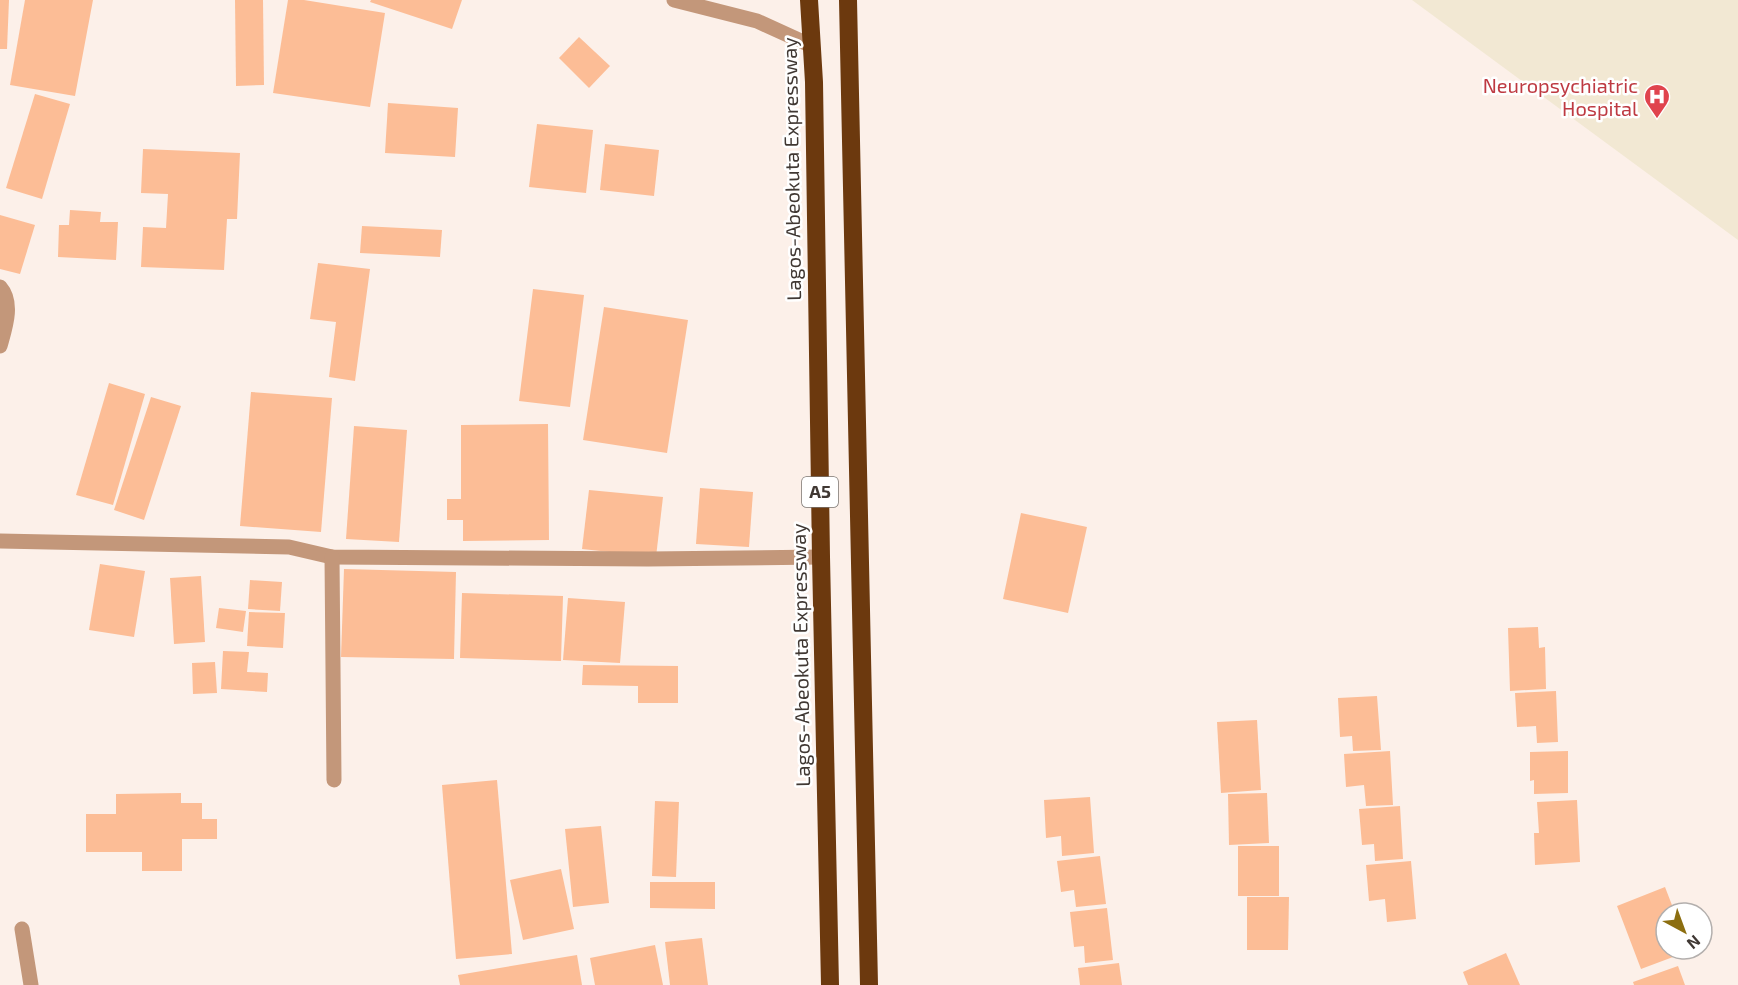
<svg xmlns="http://www.w3.org/2000/svg" width="1738" height="985" viewBox="0 0 1738 985" font-family="'Exo 2',sans-serif">
	<rect width="100%" height="100%" fill="#fcf0e9"/>
	<path fill="#f2e8d3" d="M1412 0H1738V240Z"/>
	<g fill="#fcbd96">
		<path d="M0 0H9L7 49H0Z"/>
		<path d="M25 0H93L75 96 10 85Z"/>
		<path d="M235 0H263L264 85 236 86Z"/>
		<path d="M288 0H304L385 13 370 107 273 93Z"/>
		<path d="M371 0H462L452 29 370 2Z"/>
		<path d="M579 37 610 66 589 88 559 58Z"/>
		<path d="M35 94 70 104 42 199 6 188Z"/>
		<path d="M388 103 458 108 455 157 385 153Z"/>
		<path d="M537 124 593 130 586 193 529 187Z"/>
		<path d="M605 144 659 150 654 196 600 190Z"/>
		<path d="M143 149 240 153 237 219H227L224 270 141 267 143 227 166 228 168 194 141 193Z"/>
		<path d="M70 210 101 212 100 222H118L116 260 58 257 59 225H69Z"/>
		<path d="M0 215 35 225 20 274 0 269Z"/>
		<path d="M362 226 442 230 440 257 360 253Z"/>
		<path d="M318 263 370 269 355 381 329 377 336 322 310 319Z"/>
		<path d="M533 289 584 295 570 407 519 401Z"/>
		<path d="M604 307 688 320 667 453 583 440Z"/>
		<path d="M109 383 145 394 113 505 76 495Z"/>
		<path d="M251 392 332 398 321 532 240 526Z"/>
		<path d="M151 397 181 406 144 520 114 510Z"/>
		<path d="M548 424 549 540 463 541V520H447V499H461V425Z"/>
		<path d="M354 426 407 430 399 542 346 539Z"/>
		<path d="M700 488 753 492 749 547 696 544Z"/>
		<path d="M589 490 663 497 656 557 582 549Z"/>
		<path d="M1021 513 1087 527 1068 613 1003 599Z"/>
		<path d="M100 564 145 571 134 637 89 630Z"/>
		<path d="M344 569 456 572 454 659 341 657Z"/>
		<path d="M201 576 205 642 174 644 170 578Z"/>
		<path d="M250 580 282 582 280 611 248 609Z"/>
		<path d="M462 593 563 596 561 661 460 658Z"/>
		<path d="M568 598 625 602 620 663 563 660Z"/>
		<path d="M219 608 246 611 243 632 216 628Z"/>
		<path d="M249 612 285 613 283 648 247 646Z"/>
		<path d="M1538 627 1539 648 1545 647 1546 689 1510 691 1508 628Z"/>
		<path d="M223 651 249 652 247 672 268 673 267 692 221 689Z"/>
		<path d="M215 662 217 693 193 694 192 663Z"/>
		<path d="M583 665 678 666V703H638V686L582 685Z"/>
		<path d="M1556 691 1558 742 1537 743 1536 726 1517 727 1515 693Z"/>
		<path d="M1377 696 1381 750 1353 751 1352 736 1340 737 1338 698Z"/>
		<path d="M1257 720 1261 790 1221 793 1217 722Z"/>
		<path d="M1390 751 1393 805 1366 806 1364 785 1346 787 1344 754Z"/>
		<path d="M1568 751V793L1534 794V780L1530 781V752Z"/>
		<path d="M497 780 512 954 456 959 442 785Z"/>
		<path d="M181 793V803H202V819H217V839H182V871H142V852H86V814H116V794Z"/>
		<path d="M1267 793 1269 843 1229 845 1228 794Z"/>
		<path d="M1090 797 1094 853 1062 856 1061 836 1046 838 1044 800Z"/>
		<path d="M1577 800 1580 862 1535 865 1534 833H1539L1537 802Z"/>
		<path d="M655 801 679 802 676 877 652 876Z"/>
		<path d="M1400 806 1403 859 1375 861 1374 844 1362 845 1359 809Z"/>
		<path d="M601 826 609 903 573 907 565 829Z"/>
		<rect x="1238" y="846" width="41" height="50"/>
		<path d="M1100 856 1106 904 1076 907 1074 890 1061 892 1057 861Z"/>
		<path d="M1411 861 1416 919 1387 922 1385 899 1369 901 1366 865Z"/>
		<path d="M561 869 574 929 523 940 510 880Z"/>
		<path d="M650 882H715V909L650 908Z"/>
		<path d="M1665 887 1675 913H1666V949H1688L1689 951 1641 969 1617 906Z"/>
		<path d="M1247 897H1289L1288 950H1247Z"/>
		<path d="M1107 908 1113 960 1085 963 1084 946 1074 947 1070 912Z"/>
		<path d="M702 938 708 985H670L665 942Z"/>
		<path d="M655 945 663 985H595L590 958Z"/>
		<path d="M1506 953 1520 985H1468L1463 972Z"/>
		<path d="M577 955 582 985H460L458 975Z"/>
		<path d="M1119 963 1122 985H1080L1078 968Z"/>
		<path d="M1678 966 1685 985H1634L1633 982Z"/>
	</g>
	<g fill="none" stroke-linecap="round" stroke-linejoin="round">
		<g stroke="#c3977a" stroke-width="15">
			<path d="M674 0 757 21 812 46"/>
			<path d="M0 287C14 303 5 328 0 346"/>
			<path d="M0 541 289 547 332 557 648 559 821 557"/>
			<path d="M332 557 334 780"/>
			<path d="M22 929 31 985"/>
		</g>
		<g stroke="#6c390e" stroke-width="18">
			<path d="M809 0 814 82 821 557 830 985"/>
			<path d="M848 0 869 985"/>
		</g>
	</g>
	<defs>
		<symbol id="hospital-pin" viewBox="-11 -11 22 30"><path d="M0 17L-7.5 6A9.5 9.5 0 1 1 7.5 6Z" fill="#e0444e" stroke="#fff"/><path d="M-5-5h3v3.5h4V-5h3V5h-3V1.5h-4V5h-3Z" fill="#fff"/></symbol>
	</defs>
	<g fill-rule="evenodd">
		<use href="#hospital-pin" x="1642" y="82" width="30" height="40"/>
	</g>
	<g text-anchor="middle" stroke-width="5" stroke-linejoin="round" paint-order="stroke">
		<rect fill="#fff" stroke="#797470" stroke-width="1.5" x="802" y="477" width="36" height="30" rx="4.5"/>
		<g font-size="18" font-weight="bold" fill="#403833">
			<text x="820" y="498">A5</text>
		</g>
		<g font-size="20" fill="#be3a42" stroke="#fff" text-anchor="end">
			<text x="1638" y="93">Neuropsychiatric<tspan x="1638" dy="23">Hospital</tspan></text>
		</g>
		<g font-size="20" fill="#403833" stroke="#fff">
			<text transform="translate(792 169) rotate(-91)" y="7">Lagos-Abeokuta Expressway</text>
			<text transform="translate(801 655) rotate(-91)" y="7">Lagos-Abeokuta Expressway</text>
		</g>
	</g>
	<g transform="translate(1684 931) rotate(139)"><circle r="28" fill="#ffffff" stroke="#b3afad" stroke-width="1.5"/>
	<path d="M0-4.5L10 22L0 15L-10 22Z" fill="#8c6e10"/>
	<text y="-9" font-size="16" font-weight="bold" text-anchor="middle" fill="#403833">N</text>
	</g>
</svg>
